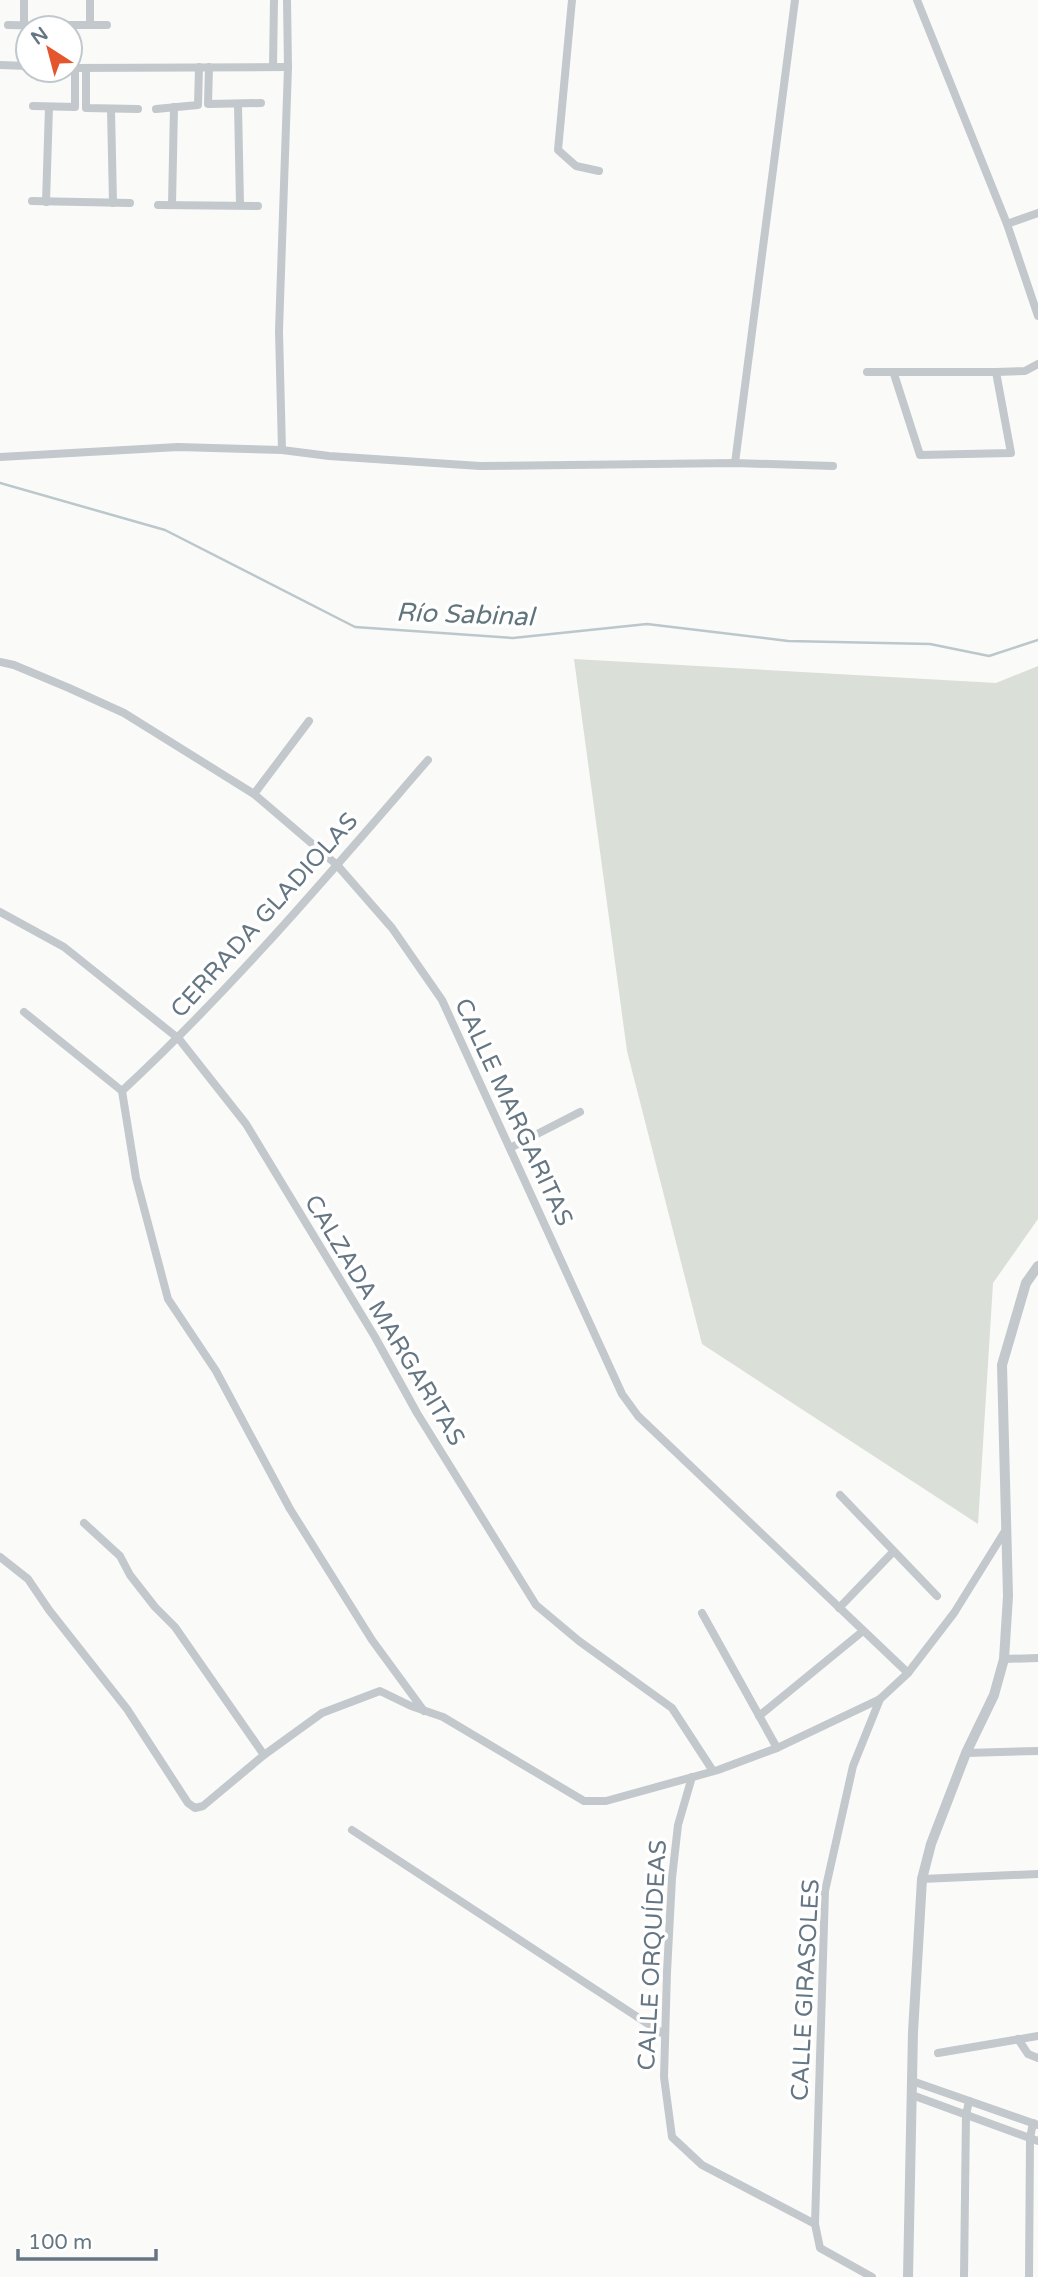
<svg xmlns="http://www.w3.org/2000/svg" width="1038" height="2277" viewBox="0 0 1038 2277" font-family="'Varela Round',sans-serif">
	<rect width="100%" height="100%" fill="#fafaf8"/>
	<path fill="#dadfd7" d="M574 659 996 683 1038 666V1219L993 1283 978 1524 702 1344 627 1051Z"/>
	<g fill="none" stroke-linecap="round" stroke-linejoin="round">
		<path stroke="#bbc7cb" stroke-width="2.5" d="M0 483 165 530 355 627 513 638 647 624 788 641 930 644 989 656 1038 640"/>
		<g stroke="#c3c8cc" stroke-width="8">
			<path d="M572 0 558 150 576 166 599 171"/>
			<path d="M917 0 1007 224 1038 316"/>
			<path d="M90 24V0"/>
			<path d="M8 25 54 26V28"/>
			<path d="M24 25V0"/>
			<path d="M62 28 63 25H107"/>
			<path d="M0 65 28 66"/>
			<path d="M209 67 208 104 261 103"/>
			<path d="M273 67 274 0"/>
			<path d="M70 68 288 67"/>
			<path d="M86 68V108L138 109"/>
			<path d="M238 105 240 205"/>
			<path d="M33 106 75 107V68"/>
			<path d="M111 109 113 203"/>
			<path d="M156 109 198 105 199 67"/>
			<path d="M32 201 130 203"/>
			<path d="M46 202 49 107"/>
			<path d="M158 205 258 206"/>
			<path d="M172 205 174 107"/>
			<path d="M1007 224 1038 213"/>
			<path d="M867 372H996L1025 371 1038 364"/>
			<path d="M894 374 920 455 1011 453 996 372"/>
			<path d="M282 450 279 331 288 67 287 0"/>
			<path d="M0 457 178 447 282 450 329 456 480 466 735 463 833 466"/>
			<path d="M735 463 795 0"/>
			<path d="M0 662 14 665 69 688 124 713 254 794 337 865 392 928 442 1000 622 1394 638 1416 908 1673"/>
			<path d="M254 794 309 721"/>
			<path d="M0 912 64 947 179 1039 246 1124 375 1337 417 1413 536 1605 579 1641 672 1708 713 1771"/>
			<path d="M24 1012 122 1091 136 1178 168 1299 216 1371 290 1509 372 1640 424 1711"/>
			<path d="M122 1091C232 989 330 873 428 760"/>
			<path d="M510 1148 580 1112"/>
			<path d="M840 1495 937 1596"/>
			<path d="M84 1523 120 1556 130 1575 155 1607 175 1627 264 1755"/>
			<path d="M0 1557 28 1579 49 1610 127 1709 188 1803 195 1808 203 1806 264 1755 322 1713 380 1691 411 1706 443 1717 584 1801H606L718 1770 777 1748 880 1699 908 1673 954 1613 1005 1531"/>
			<path d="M839 1608 893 1552"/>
			<path d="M702 1613 777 1748"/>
			<path d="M1004 1659 1038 1658"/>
			<path d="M759 1716 863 1631"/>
			<path d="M966 1753 1038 1751"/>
			<path d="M692 1777 678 1825 672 1878 667 1972 664 2077 672 2137 702 2165 815 2224"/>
			<path d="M352 1830 665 2035"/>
			<path d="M922 1879 1038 1874"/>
			<path d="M1018 2039 1028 2054 1038 2058"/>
			<path d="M938 2053 1038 2036"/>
			<path d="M912 2081 1038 2125"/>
			<path d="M912 2095 1038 2141"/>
			<path d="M872 2277 820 2248 815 2224 825 1891 853 1766 880 1699"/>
			<path d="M964 2277 966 2115 969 2101"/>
			<path d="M1029 2277 1030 2138 1033 2123"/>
		</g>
		<path stroke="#c3c8cc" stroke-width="10" d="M908 2277 913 2032 922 1879 931 1844 966 1753 994 1695 1004 1659 1008 1596 1002 1365 1026 1283 1038 1266"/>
	</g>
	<g text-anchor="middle" stroke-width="7" stroke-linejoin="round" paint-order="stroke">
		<g font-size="24" fill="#657683" stroke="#fff">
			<text transform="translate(264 915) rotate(-48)" y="8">CERRADA GLADIOLAS</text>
			<text transform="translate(514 1112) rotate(65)" y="8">CALLE MARGARITAS</text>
			<text transform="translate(385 1320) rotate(59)" y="8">CALZADA MARGARITAS</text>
			<text transform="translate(652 1955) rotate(-87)" y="8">CALLE ORQUÍDEAS</text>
			<text transform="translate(805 1990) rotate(-87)" y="8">CALLE GIRASOLES</text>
		</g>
		<g font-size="26" font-style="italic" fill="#60757c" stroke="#fff">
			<text transform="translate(465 614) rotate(2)" y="9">Río Sabinal</text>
		</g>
	</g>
	<g transform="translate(49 49) rotate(324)"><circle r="33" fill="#ffffff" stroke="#c1c8cd" stroke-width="2"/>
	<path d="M0-5L12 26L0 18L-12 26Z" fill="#e4572e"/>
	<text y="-10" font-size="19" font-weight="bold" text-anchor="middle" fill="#657683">N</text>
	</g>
	<path d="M18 2249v10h138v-10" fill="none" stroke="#657683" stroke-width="3.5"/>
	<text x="28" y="2249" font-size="21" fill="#657683" stroke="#ffffff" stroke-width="5" paint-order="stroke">100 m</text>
</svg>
